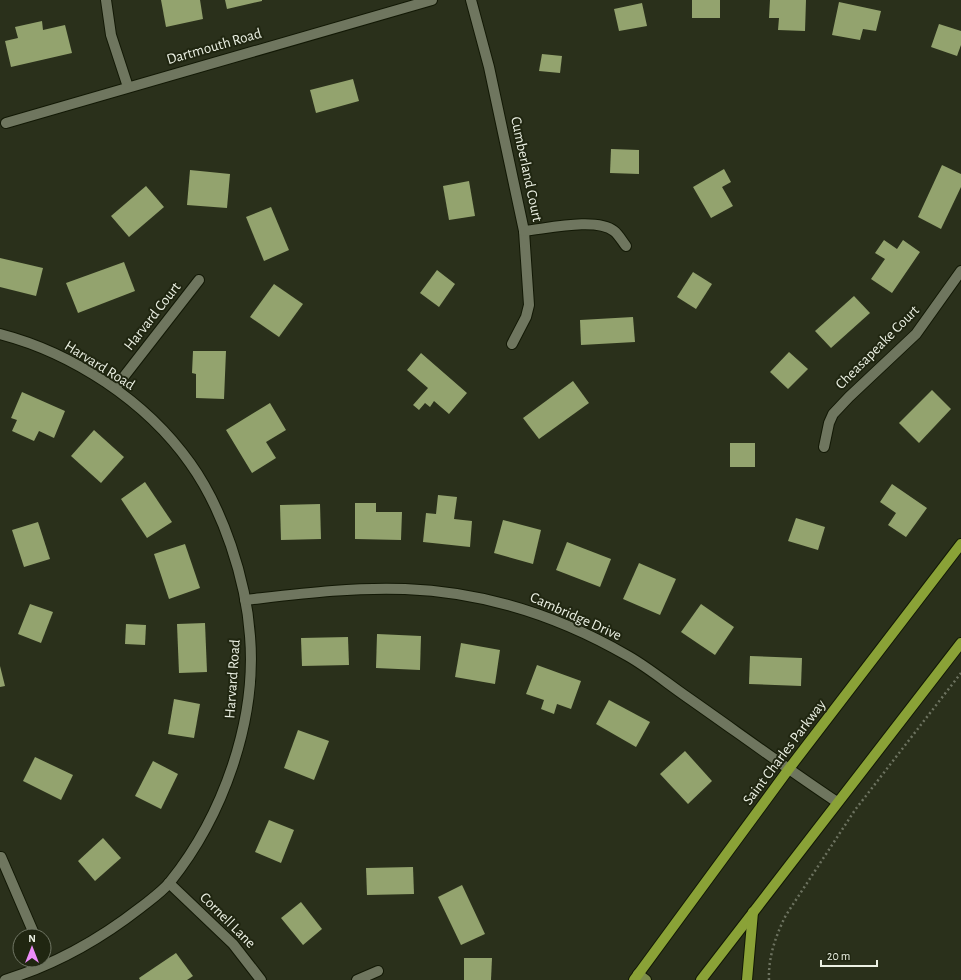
<svg xmlns="http://www.w3.org/2000/svg" width="961" height="980" viewBox="0 0 961 980" font-family="'Alegreya Sans',sans-serif">
	<rect width="100%" height="100%" fill="#2a301b"/>
	<g fill="#93a36e">
		<path d="M161 0H200L203 19 166 27Z"/>
		<path d="M225 0H262V1L227 9Z"/>
		<rect x="692" y="0" width="28" height="18"/>
		<path d="M770 0H806L805 31 778 30 779 18H769Z"/>
		<path d="M839 2 881 11 876 31 863 29 860 40 832 35Z"/>
		<path d="M642 3 647 26 619 31 614 9Z"/>
		<path d="M42 21 43 30 65 25 72 53 11 67 5 41 18 38 15 27Z"/>
		<path d="M939 24 961 31V45L957 56 931 47Z"/>
		<path d="M542 54 562 56 560 73 539 71Z"/>
		<path d="M353 79 359 101 316 113 310 90Z"/>
		<path d="M611 149 639 150V174L610 173Z"/>
		<path d="M942 165 961 174V187L941 229 918 217Z"/>
		<path d="M724 169 731 182 722 187 733 206 711 218 693 187Z"/>
		<path d="M190 170 230 174 227 208 187 205Z"/>
		<path d="M469 181 475 216 449 220 443 186Z"/>
		<path d="M146 186 164 207 129 237 111 216Z"/>
		<path d="M271 207 289 250 264 261 246 217Z"/>
		<path d="M884 240 897 249 903 240 920 252 892 293 871 279 885 259 875 253Z"/>
		<path d="M0 258 43 268 36 296 0 287Z"/>
		<path d="M124 262 135 291 78 313 66 283Z"/>
		<path d="M437 270 455 284 439 307 420 293Z"/>
		<path d="M693 272 712 284 696 309 677 297Z"/>
		<path d="M274 284 303 304 279 337 250 317Z"/>
		<path d="M854 296 870 313 831 348 815 331Z"/>
		<path d="M633 317 635 342 581 345 580 320Z"/>
		<path d="M193 351H226L224 399 196 398V374L192 373Z"/>
		<path d="M789 352 808 369 788 389 770 372Z"/>
		<path d="M421 353 467 393 449 414 434 401 430 407 425 403 419 410 413 405 428 388 407 370Z"/>
		<path d="M573 381 589 403 539 439 523 418Z"/>
		<path d="M932 390 951 409 919 443 899 423Z"/>
		<path d="M22 392 65 411 54 438 39 431 34 441 12 431 17 420 11 418Z"/>
		<path d="M270 403 286 430 266 442 276 458 252 473 226 430Z"/>
		<path d="M94 430 124 457 101 483 71 456Z"/>
		<rect x="730" y="443" width="25" height="24"/>
		<path d="M145 482 172 522 147 538 121 499Z"/>
		<path d="M892 484 927 508 906 537 888 525 896 513 880 502Z"/>
		<path d="M438 495 457 497 454 519 472 521 470 547 423 542 426 513 436 514Z"/>
		<path d="M355 503H376V512H402L401 540 355 539Z"/>
		<path d="M320 504 321 539 281 540 280 505Z"/>
		<path d="M796 518 825 527 818 550 788 541Z"/>
		<path d="M503 520 541 530 533 564 494 553Z"/>
		<path d="M38 522 50 559 24 567 12 530Z"/>
		<path d="M567 542 611 559 600 587 556 570Z"/>
		<path d="M185 544 200 588 169 599 154 554Z"/>
		<path d="M639 563 676 579 660 615 623 599Z"/>
		<path d="M30 604 53 612 41 643 18 634Z"/>
		<path d="M701 604 734 627 715 655 681 632Z"/>
		<path d="M205 623 207 672 179 673 177 624Z"/>
		<path d="M126 624 146 625 145 645 125 644Z"/>
		<path d="M377 634 421 636 420 670 376 668Z"/>
		<path d="M348 637 349 665 302 666 301 638Z"/>
		<path d="M461 643 500 650 495 684 455 677Z"/>
		<path d="M750 656 802 658 801 686 749 684Z"/>
		<path d="M537 665 581 681 571 709 557 704 554 714 541 709 544 700 526 694Z"/>
		<path d="M0 666 5 686 0 687Z"/>
		<path d="M174 699 200 704 194 738 168 734Z"/>
		<path d="M609 700 650 722 636 747 596 724Z"/>
		<path d="M298 730 329 741 314 780 284 768Z"/>
		<path d="M685 751 712 781 688 804 660 774Z"/>
		<path d="M35 757 73 775 61 800 23 781Z"/>
		<path d="M153 761 178 774 161 809 135 796Z"/>
		<path d="M269 820 294 830 281 863 255 852Z"/>
		<path d="M103 838 121 858 95 881 78 861Z"/>
		<path d="M413 867 414 894 367 895 366 868Z"/>
		<path d="M462 885 485 934 461 945 438 897Z"/>
		<path d="M301 902 322 929 303 945 281 918Z"/>
		<path d="M176 953 193 976 187 980H140L139 978Z"/>
		<path d="M464 958H492L491 980H464Z"/>
	</g>
	<g fill="none" stroke-linecap="round" stroke-linejoin="round">
		<defs>
			<g id="street">
				<path d="M106 0 111 35 128 87"/>
				<path d="M471 0 489 67 524 231 529 305 526 317 512 344"/>
				<path d="M6 123 432 0"/>
				<path d="M524 231C546 229 596 217 614 231 619 235 622 241 626 246"/>
				<path d="M0 334C73 353 146 401 190 463 223 509 246 579 250 636 257 721 223 816 170 882 162 892 150 900 140 908 99 940 54 965 5 980"/>
				<path d="M115 388 199 280"/>
				<path d="M824 447 829 423 833 414 849 397 916 334 961 271"/>
				<path d="M245 600C298 594 351 587 405 589 485 592 559 616 628 656 649 668 668 684 687 697 737 732 786 768 837 802"/>
				<path d="M1 857 35 936"/>
				<path d="M169 883 233 944 261 980"/>
				<path d="M357 980 378 971"/>
			</g>
			<path id="secondary" d="M638 974 646 980"/>
			<g id="primary">
				<path d="M634 980 788 770 961 544"/>
				<path d="M701 980 961 643"/>
				<path d="M747 980 753 912"/>
			</g>
		</defs>
		<use href="#street" stroke="#121805" stroke-width="12"/>
		<use href="#secondary" stroke="#121805" stroke-width="12"/>
		<use href="#primary" stroke="#121805" stroke-width="12"/>
		<path stroke="#6d7360" stroke-width="2.5" stroke-dasharray="2 3" stroke-linecap="butt" d="M769 980C768 957 776 935 786 915L855 810 961 673"/>
		<use href="#street" stroke="#6f765f" stroke-width="10"/>
		<use href="#secondary" stroke="#7c8c4b" stroke-width="10"/>
		<use href="#primary" stroke="#8aa237" stroke-width="10"/>
	</g>
	<g text-anchor="middle" stroke-width="4" stroke-linejoin="round" paint-order="stroke">
		<g font-size="15" fill="#ebf0e3" stroke="#202611">
			<text transform="translate(214 46) rotate(-16)" y="5">Dartmouth Road</text>
			<text transform="translate(527 169) rotate(78)" y="5">Cumberland Court</text>
			<text transform="translate(152 316) rotate(-52)" y="5">Harvard Court</text>
			<text transform="translate(877 347) rotate(-45)" y="5">Cheasapeake Court</text>
			<text transform="translate(100 365) rotate(32)" y="5">Harvard Road</text>
			<text transform="translate(576 616) rotate(24)" y="5">Cambridge Drive</text>
			<text transform="translate(232 679) rotate(-86)" y="5">Harvard Road</text>
			<text transform="translate(784 752) rotate(-53)" y="5">Saint Charles Parkway</text>
			<text transform="translate(228 920) rotate(45)" y="5">Cornell Lane</text>
		</g>
	</g>
	<g transform="translate(32 948)"><circle r="19" fill="#202611" stroke="#717765"/>
	<path d="M0-3L7 15L0 10L-7 15Z" fill="#ed8cf9"/>
	<text y="-6" font-size="11" font-weight="bold" text-anchor="middle" fill="#ebf0e3">N</text>
	</g>
	<path d="M821 960v6h56v-6" fill="none" stroke="#ebf0e3" stroke-width="2"/>
	<text x="827" y="960" font-size="12" fill="#ebf0e3" stroke="#202611" stroke-width="3" paint-order="stroke">20 m</text>
</svg>
